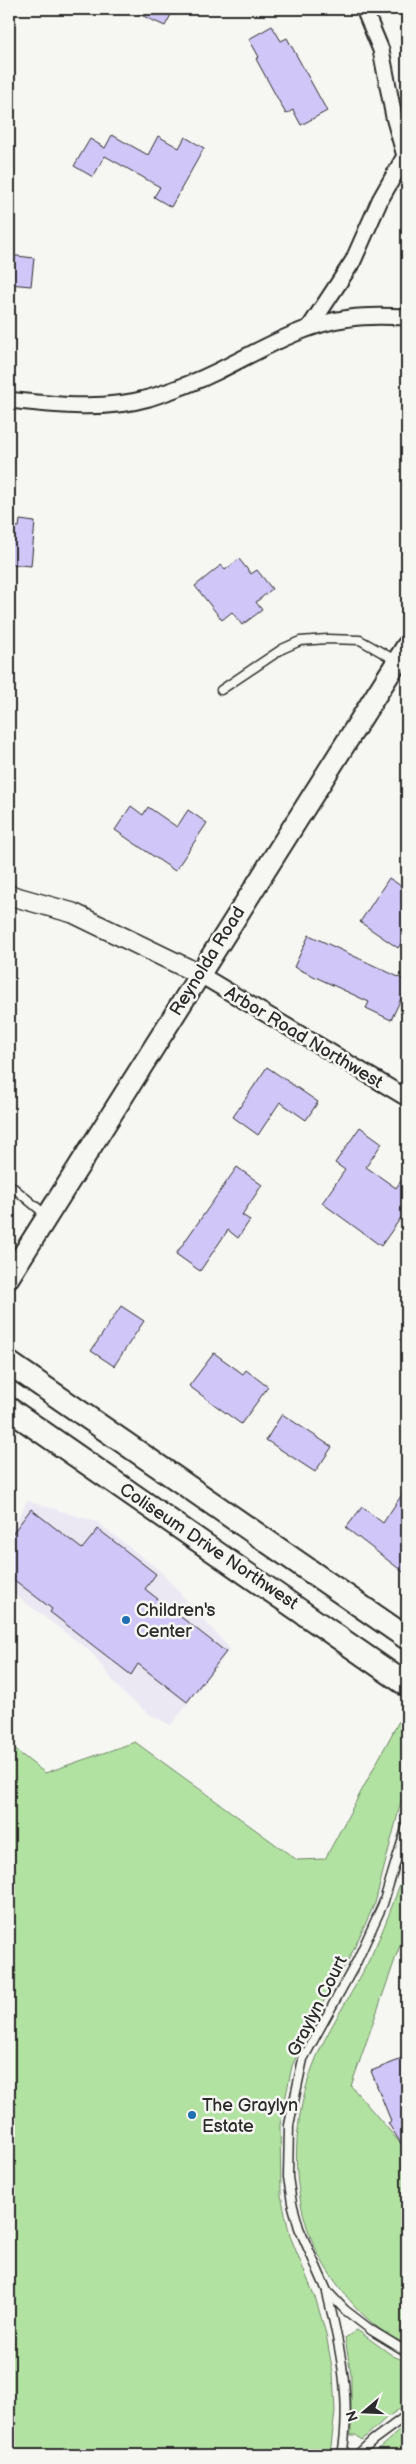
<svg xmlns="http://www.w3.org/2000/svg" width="416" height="2464" viewBox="0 0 416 2464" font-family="'Balsamiq Sans',sans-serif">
	<rect width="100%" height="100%" fill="#f6f6f2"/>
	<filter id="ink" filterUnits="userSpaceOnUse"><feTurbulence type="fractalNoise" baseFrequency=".02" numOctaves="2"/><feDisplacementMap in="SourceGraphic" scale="10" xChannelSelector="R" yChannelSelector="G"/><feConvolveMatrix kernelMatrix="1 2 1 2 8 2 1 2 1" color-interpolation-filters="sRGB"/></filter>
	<g filter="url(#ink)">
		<path fill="#ebe8f4" d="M27 1501 97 1522 160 1571 230 1649 171 1725 149 1714 121 1691 91 1652 9 1590V1525L13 1528Z"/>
		<g fill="#b2e2a2" stroke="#6e8666">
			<path d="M399 1721 407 1728V1778L375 1903 350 1957 317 2013 292 2066 280 2125 281 2195 290 2236 316 2300 326 2334 333 2373 335 2412 330 2455H9V1745L45 1773 135 1742 297 1860 325 1859Z"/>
			<path d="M400 1884 407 1887V1925L351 2086 407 2151V2344C375 2332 351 2304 332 2277 289 2216 288 2133 313 2066 326 2031 348 2001 365 1968 379 1941 390 1913 400 1884Z"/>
			<path d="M357 2330 393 2356 407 2362V2404L386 2418 362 2440 356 2435H351V2374L345 2338Z"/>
			<path d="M407 2424V2455H371Z"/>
		</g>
		<g fill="#d0c6f8" stroke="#2b2b2b">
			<path d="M128 9H174L165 26Z"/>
			<path d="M272 26 281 41 287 38 327 111 301 125 293 110 286 114 256 59 259 57 249 39Z"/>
			<path d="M112 135 148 155 158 136 179 148 185 137 204 148 171 207 154 197 160 187 105 156 93 177 74 166 90 139 105 148Z"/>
			<path d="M9 255 34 258 31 286 9 284Z"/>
			<path d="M20 520 35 522 31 566 9 564V526L19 527Z"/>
			<path d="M239 559 251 574 257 570 272 589 256 602 262 610 242 625 232 612 222 620 195 586 221 565 225 570Z"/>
			<path d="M131 806 143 815 148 807 177 827 188 810 207 823 175 871 115 830Z"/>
			<path d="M389 878 407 890 402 899 407 903V934L398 948 360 922Z"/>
			<path d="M309 935 407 981V986L391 1020 366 1008 369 1002 294 967Z"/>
			<path d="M267 1067 318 1102 306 1120 280 1102 258 1135 233 1117Z"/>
			<path d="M360 1127 382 1143 366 1167 396 1188 407 1172V1209L381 1246 322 1203 345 1170 335 1163Z"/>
			<path d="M237 1167 262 1185 242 1215 250 1220 238 1238 228 1230 200 1271 176 1254Z"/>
			<path d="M121 1306 144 1321 114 1366 91 1351Z"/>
			<path d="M214 1353 243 1374 246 1370 268 1387 241 1424 189 1386Z"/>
			<path d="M282 1414 332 1447 315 1472 266 1440Z"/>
			<path d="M407 1487V1575L346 1528 362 1507 383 1523Z"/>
			<path d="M31 1509 82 1549 98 1529 156 1574 145 1589 226 1652 187 1702 138 1664 131 1675 50 1612 52 1609 9 1576V1538Z"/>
			<path d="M407 2057V2153L388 2123 391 2121 371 2071Z"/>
		</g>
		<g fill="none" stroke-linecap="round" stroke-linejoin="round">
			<defs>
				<g id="service">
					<path d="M221 690 282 649 300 641 327 639 360 640 397 661"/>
					<path d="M9 1184 46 1215"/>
					<path d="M407 1825 383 1904 357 1961 303 2059 289 2125 288 2177 292 2203 299 2228 327 2291 345 2310 371 2330 407 2352"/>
					<path d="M327 2293C340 2346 352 2401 342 2455"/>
					<path d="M357 2455 373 2440 407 2415"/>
				</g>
				<g id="minor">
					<path d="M309 328 353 261 380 200 405 156 394 117 381 50 364 9"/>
					<path d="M9 400C54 405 104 411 149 398 171 391 196 382 216 372 259 351 302 324 350 318 369 315 388 316 407 317"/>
					<path d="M199 974 407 1098"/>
				</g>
				<path id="tertiary" d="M9 895 73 913 199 974"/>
				<path id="secondary" d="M9 1277 407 646"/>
				<g id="primary">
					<path d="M9 1363 407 1638"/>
					<path d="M9 1409 407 1685"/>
				</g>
			</defs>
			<use href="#service" stroke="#2b2b2b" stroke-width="11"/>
			<use href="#minor" stroke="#2b2b2b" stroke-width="19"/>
			<use href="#tertiary" stroke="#2b2b2b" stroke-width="22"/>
			<use href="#secondary" stroke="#2b2b2b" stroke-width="24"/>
			<use href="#primary" stroke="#2b2b2b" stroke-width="26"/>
			<use href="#service" stroke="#f6f6f2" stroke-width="8"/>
			<use href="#minor" stroke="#f6f6f2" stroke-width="15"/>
			<use href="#tertiary" stroke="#f6f6f2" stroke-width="19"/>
			<use href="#secondary" stroke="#f6f6f2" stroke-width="20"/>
			<use href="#primary" stroke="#f6f6f2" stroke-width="22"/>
		</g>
	</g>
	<g fill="#1f6fb2" stroke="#f6f6f2" stroke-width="2">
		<circle cx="126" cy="1620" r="5"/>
		<circle cx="192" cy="2115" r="5"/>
	</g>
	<g text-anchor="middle" stroke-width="5" stroke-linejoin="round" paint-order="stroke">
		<g font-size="18" fill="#2b2b2b" stroke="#f6f6f2">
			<text transform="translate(207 961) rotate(-58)" y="6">Reynolda Road</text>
			<text transform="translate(304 1037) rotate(31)" y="6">Arbor Road Northwest</text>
			<text transform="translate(209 1546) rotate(34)" y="6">Coliseum Drive Northwest</text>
			<text transform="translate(317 2006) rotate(-63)" y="6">Graylyn Court</text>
		</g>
		<g font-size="18" fill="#2b2b2b" stroke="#f6f6f2" text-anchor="start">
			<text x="136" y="1616">Children's<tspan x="136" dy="21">Center</tspan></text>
			<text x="202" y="2111">The Graylyn<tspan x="202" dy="21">Estate</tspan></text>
		</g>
	</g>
	<rect width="416" height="2464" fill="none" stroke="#f6f6f2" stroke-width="30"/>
	<rect x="15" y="15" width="386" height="2434" fill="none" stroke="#2b2b2b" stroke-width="2" filter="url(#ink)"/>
	<g transform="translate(364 2412) rotate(251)" stroke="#f6f6f2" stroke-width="4" paint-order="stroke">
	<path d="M0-4L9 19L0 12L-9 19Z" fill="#2b2b2b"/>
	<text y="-8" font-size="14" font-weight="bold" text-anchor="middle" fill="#2b2b2b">N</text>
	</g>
</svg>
